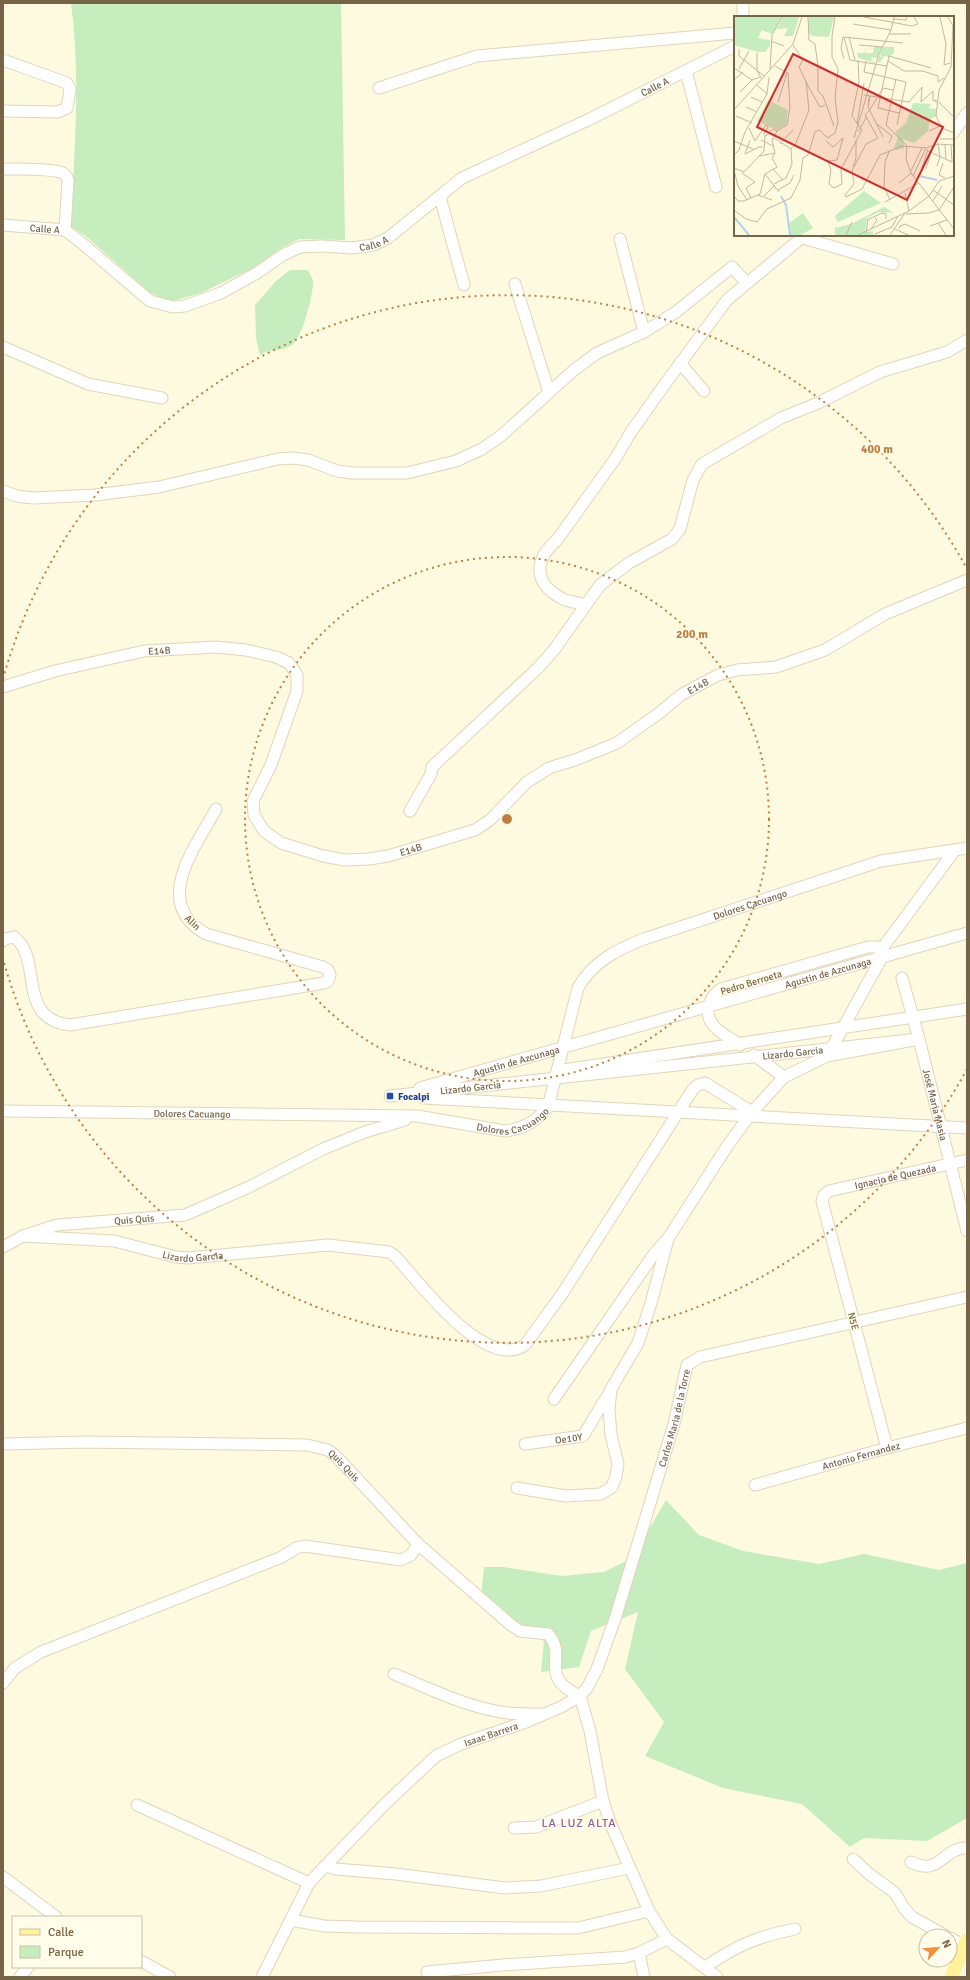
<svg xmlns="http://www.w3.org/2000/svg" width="970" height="1980" viewBox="0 0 970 1980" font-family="Signika,sans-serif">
	<rect width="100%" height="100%" fill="#fefae0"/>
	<g fill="#c5edbe">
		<path d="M71 3H341L345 240 299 239 283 247 253 268 201 293 169 302 149 292 88 238 71 227C74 153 81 77 71 3Z"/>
		<path d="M290 270H308C309 273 312 277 313 281 314 292 302 339 292 345 282 352 270 348 260 355L256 338 255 305 276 281Z"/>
		<path d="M666 1500 699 1535 743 1551 819 1564 864 1554 939 1570 967 1563V1818L927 1841 864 1838 850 1847 802 1804 723 1788 645 1756 664 1722 625 1669 638 1612 591 1631 579 1667 541 1672 544 1641 480 1606 484 1567H503L562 1576 604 1572 632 1558Z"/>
	</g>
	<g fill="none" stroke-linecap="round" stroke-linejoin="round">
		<defs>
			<g id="minor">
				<path d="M743 3V17"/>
				<path d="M3 60 67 83 70 90 67 108 58 112 3 111"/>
				<path d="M686 71 716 187"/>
				<path d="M379 88 477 56 735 33"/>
				<path d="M953 133 967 113"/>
				<path d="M3 169C16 169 52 168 63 173 66 175 67 177 68 180L65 230"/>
				<path d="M440 197 464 285"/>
				<path id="s1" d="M3 225 65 230 84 245 150 301 173 307 185 306 221 293 257 273 283 255 300 247 322 246 352 248 373 245 388 238 462 178 590 119 735 46"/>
				<path d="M803 238 893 264"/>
				<path d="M620 239 644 332"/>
				<path d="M515 284 549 392"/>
				<path d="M3 347 88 384 162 398"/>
				<path d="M680 363 704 391"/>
				<path d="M3 491 17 496 33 498 95 495 159 487 278 459 293 458 308 460 337 471 353 473H407L456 461 482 449 502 435 574 370 597 353 644 332 676 312 732 267 746 282"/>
				<path d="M586 605C580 603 572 602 565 600 534 585 532 562 557 540L615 459 631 432 665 384 727 300 805 235"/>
				<path id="s2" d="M3 687 55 671 144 651 216 647 246 650 276 657 289 663 297 675V691L271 765 253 801 254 815 264 831 281 843 323 856 345 860 369 859 388 856 475 830 490 820 527 782 549 768 575 760 617 743 658 714 681 695 701 684 718 675 737 670 776 667 825 650 885 614 967 580"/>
				<path d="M410 811 431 774 432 767 538 668 554 650 600 585 629 563 672 539 680 529 693 480 702 464 781 418 818 403 880 372 947 352 967 340"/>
				<path d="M3 941 5 939 14 937C44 959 15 1019 70 1025L324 983 328 981 330 975 328 970 323 967 206 934C151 903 195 848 216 809"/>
				<path d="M881 950 955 850"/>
				<path id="s3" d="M902 978 919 1039 967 1231"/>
				<path d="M740 1045C732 1039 721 1034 714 1026 703 1014 709 997 721 989L868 947H877L881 950 882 957 829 1053"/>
				<path d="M754 1055 784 1077"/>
				<path d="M557 1071 967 1009"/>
				<path id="s4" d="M420 1088 967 933"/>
				<path id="s5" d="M390 1096 919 1039 827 1056 784 1077 752 1112 726 1148 669 1237 654 1254 554 1399"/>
				<path d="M423 1098 967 1128"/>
				<path id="s6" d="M3 1111 417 1116 505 1131C523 1129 537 1121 548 1107L578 988C592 962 618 949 644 939L881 861 967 848"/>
				<path id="s7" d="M23 1236 114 1241 176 1257 188 1258 328 1245 389 1252 395 1256C419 1282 485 1372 525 1345L562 1294 693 1089 698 1085 705 1083 752 1112"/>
				<path id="s8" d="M3 1247 23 1236 57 1225 185 1215 249 1187 323 1149 365 1132 405 1120"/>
				<path id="s9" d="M3 1444 85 1442 307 1445 328 1450 337 1457 418 1544 511 1625 520 1631 548 1634C569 1657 536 1676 580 1696"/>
				<path id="s10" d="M525 1444 583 1436 609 1393"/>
				<path id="s11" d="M887 1448 822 1201 824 1195 829 1191 967 1160"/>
				<path id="s12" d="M755 1485 887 1448 967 1428"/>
				<path d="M517 1488 566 1496 601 1494 612 1487 616 1476 618 1464 611 1435 609 1409 611 1389 638 1343 651 1303 668 1239"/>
				<path d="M394 1674C431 1689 468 1708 508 1713 519 1714 531 1714 542 1714"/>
				<path d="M3 1683 15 1668 41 1652 282 1557 296 1548 305 1546 401 1560 411 1555 418 1544"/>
				<path d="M580 1696 590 1731 603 1801 611 1825 649 1911 667 1939 717 1977"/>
				<path d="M137 1805 309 1883"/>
				<path d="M514 1828 536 1827 603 1801"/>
				<path d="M853 1859 868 1873 895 1893 904 1908 912 1917 946 1936"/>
				<path d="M911 1862C940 1877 943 1847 967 1848"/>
				<path d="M325 1866 336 1869 396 1874 505 1888 541 1886 629 1868"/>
				<path d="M3 1877 56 1917"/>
				<path d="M291 1920 324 1926 357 1927 578 1928 649 1911"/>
				<path d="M950 1938 964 1946"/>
				<path d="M639 1953 644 1977"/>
				<path d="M141 1961 170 1977"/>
				<path d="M705 1967C738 1945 756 1937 795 1929"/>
				<path d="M427 1972 503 1965 625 1957 639 1953 667 1939"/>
				<path d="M20 1977 28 1967"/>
				<path id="s13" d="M262 1977 309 1883 385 1804 436 1756 461 1744 526 1722 561 1707 580 1696 587 1688 597 1669 615 1619 674 1424 687 1365 700 1357 967 1297"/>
			</g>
			<path id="major" d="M951 1977 967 1940"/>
		</defs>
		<use href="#minor" stroke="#e1d5b9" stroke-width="13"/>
		<use href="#major" stroke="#fff" stroke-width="16"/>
		<use href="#minor" stroke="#fff" stroke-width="11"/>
		<use href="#major" stroke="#fff297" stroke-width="14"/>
	</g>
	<g fill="none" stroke="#c17f3f" stroke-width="2" stroke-dasharray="2 4">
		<circle cx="507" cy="819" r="262"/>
		<path d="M967 1069A523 523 0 0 1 3 959M3 679A523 523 0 0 1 967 569"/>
	</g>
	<rect fill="#1a4fb4" stroke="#fffce9" stroke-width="1.5" x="386" y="1092" width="8" height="8" rx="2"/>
	<g text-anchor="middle" stroke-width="3.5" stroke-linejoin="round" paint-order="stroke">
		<g font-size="10" fill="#776345" stroke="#fffce9">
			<text dy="4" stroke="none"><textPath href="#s1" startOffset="737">Calle A</textPath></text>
			<text dy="4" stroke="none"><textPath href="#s1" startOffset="42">Calle A</textPath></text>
			<text dy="4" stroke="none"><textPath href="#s1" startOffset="413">Calle A</textPath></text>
			<text dy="4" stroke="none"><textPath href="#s2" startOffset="161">E14B</textPath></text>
			<text dy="4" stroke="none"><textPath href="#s2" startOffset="965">E14B</textPath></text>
			<text dy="4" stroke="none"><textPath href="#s2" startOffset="629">E14B</textPath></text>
			<text dy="4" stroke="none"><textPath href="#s6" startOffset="872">Dolores Cacuango</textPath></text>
			<text transform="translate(193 922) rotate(44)" y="4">Alin</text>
			<text dy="4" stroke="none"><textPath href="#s4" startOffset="424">Agustin de Azcunaga</textPath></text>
			<text transform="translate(751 982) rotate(-17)" y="4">Pedro Berroeta</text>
			<text dy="4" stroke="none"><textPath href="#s5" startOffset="405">Lizardo Garcia</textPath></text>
			<text dy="4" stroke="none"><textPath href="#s4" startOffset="100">Agustin de Azcunaga</textPath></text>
			<text dy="4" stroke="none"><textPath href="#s5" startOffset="81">Lizardo Garcia</textPath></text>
			<text dy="4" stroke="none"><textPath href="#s3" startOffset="131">José Maria Masia</textPath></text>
			<text dy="4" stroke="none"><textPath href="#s6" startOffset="189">Dolores Cacuango</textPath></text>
			<text dy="4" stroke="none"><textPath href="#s6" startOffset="513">Dolores Cacuango</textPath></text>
			<text dy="4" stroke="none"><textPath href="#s11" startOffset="336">Ignacio de Quezada</textPath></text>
			<text dy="4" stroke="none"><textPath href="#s8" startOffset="136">Quis Quis</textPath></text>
			<text dy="4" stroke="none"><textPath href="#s7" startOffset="172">Lizardo Garcia</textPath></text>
			<text transform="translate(854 1321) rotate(75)" y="4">N5E</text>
			<text dy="4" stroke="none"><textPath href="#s13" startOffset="736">Carlos Maria de la Torre</textPath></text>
			<text dy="4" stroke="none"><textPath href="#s10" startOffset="44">Oe10Y</textPath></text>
			<text dy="4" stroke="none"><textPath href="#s12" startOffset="110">Antonio Fernandez</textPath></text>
			<text dy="4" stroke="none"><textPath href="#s9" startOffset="348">Quis Quis</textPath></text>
			<text dy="4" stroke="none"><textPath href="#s13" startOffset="344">Isaac Barrera</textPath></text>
		</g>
		<g font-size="10" font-weight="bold" fill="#164399" stroke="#fffce9" text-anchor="start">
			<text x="398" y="1100">Focalpi</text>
		</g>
		<g font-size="12" letter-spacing="1" fill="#96609b" stroke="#fffce9">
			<text x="579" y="1827">LA LUZ ALTA</text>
		</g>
	</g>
	<g transform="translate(734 16)">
		<rect width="220" height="220" fill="#fefae0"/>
		<path d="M0 1H48L38 18 28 14 24 22 36 24V30L31 36H24L0 29ZM49 1H65L59 20H50L54 12 43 13ZM75 1H100L95 21 78 20 74 16ZM132 31V37H139L140 31H148L143 42 138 41 137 44 142 47 124 42 123 37H131ZM149 31H160V37L155 41 150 40 146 47 144 46 145 40 148 41 146 38ZM34 84 54 94 52 109 43 114 23 105ZM179 87 197 88 194 92 202 93V100L196 104 194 115 180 127 169 123 170 132 162 134 160 132 164 121 161 116 172 107ZM130 175 147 187 104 206 101 202 102 199ZM150 191 160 197 145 196 133 202 131 216 139 215V219H101V212L117 208ZM69 197 79 212 67 219H56L54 208Z" fill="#c5edbe"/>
		<path fill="none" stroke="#b3d4e9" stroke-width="2" d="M185 160 203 164M47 180 52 189 56 219M0 201 15 219"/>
		<path fill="none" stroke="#c4b99d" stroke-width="1" d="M74 1 75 24 81 28 84 50V75L89 80 100 110M130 1 178 10 184 8 180 1M206 1 212 28 210 49 216 47M214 1 219 10 217 51 205 74 202 100 208 112 220 117M160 3 172 4 173 1M119 8 157 14M155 18H177M110 21 116 44 153 50M115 21 121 44M37 25 50 30M59 29 69 44 65 51 74 70 86 91 91 89M125 29 148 31M5 33V40L30 60M23 37V54L27 62M110 43 107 32 109 21 169 27M132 45 130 56 172 66 163 109M154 45 170 55H189L204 60V66L210 62M220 50V66M0 52 18 64M5 53 15 35M36 53 38 19 48 1M162 63 152 109 173 130M0 64 9 56M23 69 33 78M6 76 18 64 26 61M130 79 175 86 188 71 187 86 199 75V85L202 84V87M17 81 28 86M44 86 53 57M134 86 136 80 134 91 149 121M205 86 220 101M12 91 23 96M0 94 59 28 68 1M135 95 149 72 159 74M165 97 144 92 155 40 197 52M2 100 18 107M123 108 130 67M143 108 158 120 155 127M15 112 21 125 32 109 34 111 30 118 32 120 39 113 43 115M195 115 206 110M124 116 133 100M40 122 57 133 58 148 52 162 40 168M109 122 103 144 94 145 97 154 95 168 100 172 108 168 107 153 128 114 118 100 125 65 124 44M120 122 145 38 157 14 160 1M206 123H220M16 124 11 138 25 131H29M27 124 39 130M122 124V142L118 155 120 168 111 179 112 181 128 173 146 139 168 130 192 132 204 128 220 129M0 125 19 133M92 125 99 131 109 122M46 128 59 114M211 129 212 143M173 130 172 143 177 157 220 213M57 133 62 127 75 94 72 65M194 135 218 146 217 129M155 136 151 146 150 170 156 184M0 139 5 134 11 116 33 78 35 61M25 140 41 137M209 147 205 159 211 162M203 150 206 141 204 128M120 151 132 128 144 122 131 99 135 95M0 152 10 156 30 135 31 120M188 152 194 133M39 153 49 164M192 153 197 136M0 154 4 170 13 184M177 155 188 132M8 157 21 166 12 172 17 182M31 158 45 176M179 160 192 132M165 167 177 157M44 174 56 167 60 159M199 174 220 189M171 177 175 195M24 179 38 184M0 180 4 185H10L26 178 31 158 43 151 38 142 41 137 38 124 43 115 53 109 56 91 54 57 41 50M30 180 40 170M199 185 208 170M151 186 185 167M0 194 12 203 23 206 33 193 57 182 66 164 69 142 74 139 81 116 85 114 94 122 101 117 104 106 101 82 104 53 98 41V20L101 1M172 198 194 197 205 194 220 171M133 204 148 197 152 198V203M204 207 212 219M196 210 213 204M137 213 143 204 141 202M161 213 174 219M165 213 166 210 171 208 186 215M132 217 134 203M141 218 158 211 164 200M112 219 118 206M124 219 175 195 195 180 205 165 220 160M156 219 171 197"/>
		<path fill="#d62828" fill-opacity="0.15" stroke="#d62828" stroke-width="2" d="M59 38 209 111 173 184 23 111Z"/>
		<rect width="220" height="220" fill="none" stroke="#776345" stroke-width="2"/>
	</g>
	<circle cx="507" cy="819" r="6" fill="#c17f3f" stroke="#fffce9" stroke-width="2"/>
	<g font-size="12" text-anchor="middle" font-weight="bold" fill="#c17f3f" stroke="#fffce9" stroke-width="3.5" stroke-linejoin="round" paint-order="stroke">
		<text x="877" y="453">400 m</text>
		<text x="692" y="638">200 m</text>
	</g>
	<rect width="970" height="1980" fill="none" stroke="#776345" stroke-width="8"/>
	<rect x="12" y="1916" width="130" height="52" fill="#fffce9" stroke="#c9bfa7"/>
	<rect x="20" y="1929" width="20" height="6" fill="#fff297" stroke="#c9bfa7"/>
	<text x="48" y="1936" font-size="12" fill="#776345">Calle</text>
	<rect x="20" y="1946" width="20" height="12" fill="#c5edbe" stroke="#c9bfa7"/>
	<text x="48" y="1956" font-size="12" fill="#776345">Parque</text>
	<g transform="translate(938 1948) rotate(64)"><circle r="19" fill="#fffce9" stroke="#c9bfa7"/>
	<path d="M0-3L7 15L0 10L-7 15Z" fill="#f3913b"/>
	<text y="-6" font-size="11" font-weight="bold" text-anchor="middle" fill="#776345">N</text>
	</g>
</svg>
